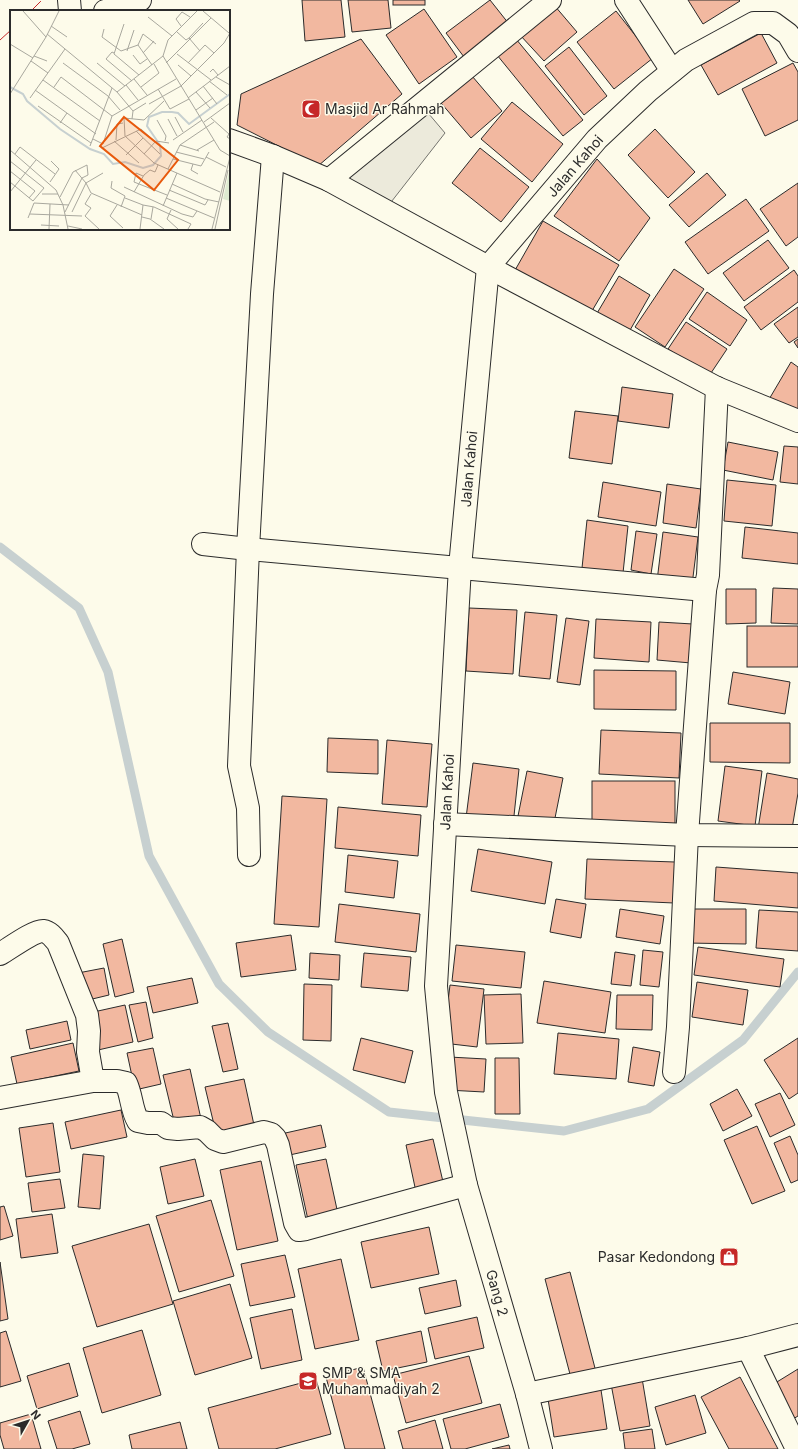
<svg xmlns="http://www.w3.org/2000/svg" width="798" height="1449" viewBox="0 0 798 1449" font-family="Inter,sans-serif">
	<rect width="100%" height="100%" fill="#fdfbea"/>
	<path fill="#eceadb" stroke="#74746e" d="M423 107 445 133 388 206 346 183 352 166Z"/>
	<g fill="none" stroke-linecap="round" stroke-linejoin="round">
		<path stroke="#c7d0d0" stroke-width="9" d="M0 547 79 608 108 672 149 856 219 984 268 1032 389 1112 564 1131 648 1109 743 1040 798 972"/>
	</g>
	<g fill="#f2b8a0" stroke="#2b2b2b">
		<path d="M302 0H341L345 37 305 41Z"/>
		<path d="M348 0H388L391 28 352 32Z"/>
		<rect x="393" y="0" width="32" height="5"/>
		<path d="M490 0 509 24 464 57 446 33Z"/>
		<path d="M688 0H739L740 1 703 24Z"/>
		<path d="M554 5 577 32 544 61 520 35Z"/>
		<path d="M424 9 457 57 419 84 386 35Z"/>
		<path d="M616 11 653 58 614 89 577 42Z"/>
		<path d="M761 33 777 63 718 95 701 65Z"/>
		<path d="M361 39 402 94 318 166 237 125 241 94Z"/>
		<path d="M516 39 583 120 563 136 497 55Z"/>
		<path d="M569 47 607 96 584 115 545 66Z"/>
		<path d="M793 63 798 72V120L765 136 742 89Z"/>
		<path d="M472 76 502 111 471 138 441 103Z"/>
		<path d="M512 102 563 144 532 182 481 139Z"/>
		<path d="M655 129 695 172 668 198 628 155Z"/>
		<path d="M480 148 529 187 501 222 452 183Z"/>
		<path d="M597 159 650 218 619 261 554 216Z"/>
		<path d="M707 173 726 195 689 227 669 205Z"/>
		<path d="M798 183V237L786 246 760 209Z"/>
		<path d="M746 199 769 231 708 274 685 242Z"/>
		<path d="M543 221 619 265 589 316 514 272Z"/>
		<path d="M768 240 789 268 744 301 723 273Z"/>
		<path d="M674 269 704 289 665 347 635 327Z"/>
		<path d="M794 270 798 276V302L761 330 744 307Z"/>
		<path d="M619 276 650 295 625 339 593 320Z"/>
		<path d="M707 292 747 320 730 346 689 319Z"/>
		<path d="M798 307V337L789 343 774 324Z"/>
		<path d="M686 322 727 349 709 376 668 349Z"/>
		<path d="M798 339V348L794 342Z"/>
		<path d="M791 362 798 367V410L768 401Z"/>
		<path d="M622 387 673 394 669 428 618 421Z"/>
		<path d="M575 411 618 416 612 464 569 458Z"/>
		<path d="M728 442 778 452 773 480 723 470Z"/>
		<path d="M784 446 798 447V484L780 482Z"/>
		<path d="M727 480 776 485 772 526 724 521Z"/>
		<path d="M603 482 661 492 656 526 598 517Z"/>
		<path d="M667 484 701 489 696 528 663 523Z"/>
		<path d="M587 520 628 526 623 573 582 568Z"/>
		<path d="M745 527 798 533V564L742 558Z"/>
		<path d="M636 531 657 534 651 574 631 570Z"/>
		<path d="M663 532 698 537 692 585 657 581Z"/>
		<path d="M773 588 798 589V624L771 623Z"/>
		<path d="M726 589H756V623L726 624Z"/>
		<path d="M469 608 517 610 513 674 466 671Z"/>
		<path d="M525 612 557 615 550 679 519 676Z"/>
		<path d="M566 618 589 621 580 685 557 682Z"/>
		<path d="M596 619 651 622 649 662 594 658Z"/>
		<path d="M659 622 693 624 691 663 657 660Z"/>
		<rect x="747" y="626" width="51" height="41"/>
		<path d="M594 670 676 671V710L594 709Z"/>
		<path d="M733 672 790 682 785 714 728 704Z"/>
		<path d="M710 723H790V763L710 762Z"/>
		<path d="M601 730 681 733 679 778 599 774Z"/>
		<path d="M328 738 378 740V774L327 772Z"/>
		<path d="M387 740 432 744 427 807 382 804Z"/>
		<path d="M473 763 519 769 513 825 466 818Z"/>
		<path d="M725 766 762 771 755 826 718 821Z"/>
		<path d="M527 771 563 778 554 823 518 816Z"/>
		<path d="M767 773 798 779V793L791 835 758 829Z"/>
		<rect x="592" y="781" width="83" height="44"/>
		<path d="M282 796 327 799 319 927 274 924Z"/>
		<path d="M338 807 421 815 418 856 335 848Z"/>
		<path d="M478 849 552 862 545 904 471 891Z"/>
		<path d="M348 855 398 861 394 898 345 892Z"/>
		<path d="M587 859 675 862 674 903 585 899Z"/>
		<path d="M716 867 798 873V908L714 901Z"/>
		<path d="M556 899 586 904 581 938 550 932Z"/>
		<path d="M339 904 420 914 416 952 335 942Z"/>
		<path d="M620 909 664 916 660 944 616 937Z"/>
		<path d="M686 909H746V944L686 943Z"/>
		<path d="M759 910 798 912V951L756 948Z"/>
		<path d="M291 935 296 970 241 977 236 943Z"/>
		<path d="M122 939 134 992 115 997 103 944Z"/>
		<path d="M456 945 525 952 521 988 452 981Z"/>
		<path d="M698 947 784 959 780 987 694 975Z"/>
		<path d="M643 950 663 952 659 987 640 985Z"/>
		<path d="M615 952 635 955 631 986 611 984Z"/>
		<path d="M310 953 340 955 339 980 309 978Z"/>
		<path d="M364 953 411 957 408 991 361 987Z"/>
		<path d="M104 968 109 995 84 1001 78 973Z"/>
		<path d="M192 978 198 1003 153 1013 147 987Z"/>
		<path d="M544 981 611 992 605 1033 537 1023Z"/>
		<path d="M697 982 748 990 743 1025 692 1017Z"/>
		<path d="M304 984 332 985 331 1041 303 1040Z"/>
		<path d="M450 985 484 989 477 1047 443 1043Z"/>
		<path d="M521 994 523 1043 486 1044 484 995Z"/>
		<path d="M617 995H653L652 1030 616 1029Z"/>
		<path d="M146 1002 153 1038 138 1042 129 1005Z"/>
		<path d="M125 1005 133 1042 98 1050 89 1013Z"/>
		<path d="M67 1021 71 1040 30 1049 26 1030Z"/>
		<path d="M228 1023 238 1069 223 1072 212 1026Z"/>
		<path d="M558 1033 619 1039 616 1079 554 1074Z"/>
		<path d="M361 1038 413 1051 405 1083 353 1070Z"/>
		<path d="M798 1038V1093L789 1099 764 1060Z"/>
		<path d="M73 1043 79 1071 17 1084 11 1057Z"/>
		<path d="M633 1047 660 1052 654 1086 628 1082Z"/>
		<path d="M153 1048 161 1084 135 1090 127 1053Z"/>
		<path d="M449 1057 486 1059 484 1092 447 1090Z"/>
		<path d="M495 1058H519L520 1114H495Z"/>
		<path d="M190 1069 201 1119 175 1125 163 1075Z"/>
		<path d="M244 1079 254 1125 216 1133 205 1087Z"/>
		<path d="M737 1089 752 1116 723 1131 710 1104Z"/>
		<path d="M780 1093 795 1125 770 1137 755 1104Z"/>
		<path d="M121 1110 127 1137 71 1149 65 1122Z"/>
		<path d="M53 1123 60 1172 26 1177 19 1128Z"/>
		<path d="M321 1125 326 1147 285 1156 281 1134Z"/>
		<path d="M757 1126 785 1191 752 1204 724 1140Z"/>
		<path d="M790 1136 798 1155V1180L791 1183 774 1143Z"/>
		<path d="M433 1139 444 1186 416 1192 406 1145Z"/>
		<path d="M83 1154 104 1156 100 1209 78 1207Z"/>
		<path d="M195 1159 204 1196 168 1204 160 1167Z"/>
		<path d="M326 1159 338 1214 308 1220 296 1165Z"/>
		<path d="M261 1161 278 1241 237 1250 220 1170Z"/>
		<path d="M60 1179 65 1208 32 1212 28 1183Z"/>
		<path d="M211 1200 234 1276 179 1292 156 1216Z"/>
		<path d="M4 1206 13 1236 0 1240V1207Z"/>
		<path d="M52 1214 58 1253 21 1258 16 1219Z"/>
		<path d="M149 1224 173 1304 97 1327 72 1246Z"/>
		<path d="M429 1227 439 1274 371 1288 361 1242Z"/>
		<path d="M285 1255 295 1297 250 1306 241 1264Z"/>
		<path d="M341 1259 359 1340 315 1349 298 1269Z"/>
		<path d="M0 1262 8 1319 0 1321Z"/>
		<path d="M570 1272 596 1372 571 1378 545 1279Z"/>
		<path d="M456 1280 461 1306 425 1314 419 1288Z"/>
		<path d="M230 1284 252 1358 195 1375 173 1301Z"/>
		<path d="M292 1309 302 1360 261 1369 250 1318Z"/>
		<path d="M477 1317 484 1348 435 1359 428 1328Z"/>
		<path d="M142 1330 161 1395 102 1413 83 1348Z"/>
		<path d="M6 1331 21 1381 0 1387V1333Z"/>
		<path d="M421 1331 427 1362 383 1371 376 1341Z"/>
		<path d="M469 1356 482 1403 406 1423 393 1375Z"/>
		<path d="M69 1363 78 1396 37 1409 27 1376Z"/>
		<path d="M363 1367 385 1449H345L326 1377Z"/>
		<path d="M798 1369V1416L793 1419 772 1385Z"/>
		<path d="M740 1377 778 1449H729L701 1397Z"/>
		<path d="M642 1378 650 1426 620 1431 611 1384Z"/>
		<path d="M316 1379 331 1434 275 1449H219L208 1408Z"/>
		<path d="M601 1390 607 1429 554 1437 548 1399Z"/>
		<path d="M695 1395 706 1433 666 1445 655 1407Z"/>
		<path d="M500 1404 509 1437 465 1449H451L443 1419Z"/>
		<path d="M80 1411 90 1444 72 1449H57L48 1421Z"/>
		<path d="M31 1414 41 1449H4L0 1435V1423Z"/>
		<path d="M435 1420 443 1449H403L398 1431Z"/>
		<path d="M180 1422 187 1449H132L129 1435Z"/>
		<path d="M652 1429 655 1449H625L623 1433Z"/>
		<path d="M509 1445 510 1449H492Z"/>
	</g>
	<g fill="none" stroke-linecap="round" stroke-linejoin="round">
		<defs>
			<g id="street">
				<path d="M69 0 70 11"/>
				<path d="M626 0 672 71"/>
				<path d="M105 11 140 0"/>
				<path d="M229 140 273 156 329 180 488 267 717 388 798 421"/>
				<path d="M329 180 550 0"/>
				<path d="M203 544 248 549 705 590"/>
				<path d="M445 824 687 835 798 836"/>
				<path d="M249 855 248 808 239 766 248 549 262 294 273 156"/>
				<path d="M0 954C9 949 33 931 43 931 50 932 54 938 58 943L87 1015 89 1031 88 1052 93 1081"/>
				<path d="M674 1072 678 1027 687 835 705 590 708 575 717 388"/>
				<path d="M0 1098 93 1081H117L126 1083C132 1096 131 1109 138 1121L148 1123H161L168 1128 178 1129 200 1127 207 1131 215 1139 223 1142 264 1132 271 1134 275 1138 278 1145 295 1223 299 1230 306 1229 466 1185"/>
				<path d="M748 1348 797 1449"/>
				<path d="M527 1394 748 1348 798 1335"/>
				<path d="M541 1449 527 1394 466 1185 446 1092 436 986 460 567 488 267 597 139 648 91 686 60 754 23H773L788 34 798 51"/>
			</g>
		</defs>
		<use href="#street" stroke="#2b2b2b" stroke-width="24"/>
		<use href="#street" stroke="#fdfbea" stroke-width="22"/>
		<g stroke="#c62828" stroke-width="1" stroke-dasharray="14 3 2 3" stroke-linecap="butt">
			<path d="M31 11 42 0"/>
			<path d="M0 40 11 30"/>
		</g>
	</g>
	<defs>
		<symbol id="mosque-square" viewBox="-11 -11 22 22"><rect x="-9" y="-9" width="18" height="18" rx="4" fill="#c62828" stroke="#fdfbea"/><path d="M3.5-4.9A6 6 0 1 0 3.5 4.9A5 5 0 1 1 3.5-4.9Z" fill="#fff"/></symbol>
		<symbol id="shop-square" viewBox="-11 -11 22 22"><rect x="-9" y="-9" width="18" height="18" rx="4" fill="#c62828" stroke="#fdfbea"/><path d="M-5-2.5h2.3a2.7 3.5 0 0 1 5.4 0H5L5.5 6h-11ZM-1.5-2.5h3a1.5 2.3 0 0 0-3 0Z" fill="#fff"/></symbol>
		<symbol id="school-square" viewBox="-11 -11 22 22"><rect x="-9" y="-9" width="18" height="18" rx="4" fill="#c62828" stroke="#fdfbea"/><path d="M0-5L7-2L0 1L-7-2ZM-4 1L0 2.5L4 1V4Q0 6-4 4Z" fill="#fff"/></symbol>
	</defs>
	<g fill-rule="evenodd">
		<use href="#mosque-square" x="300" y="98" width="22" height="22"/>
		<use href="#shop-square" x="718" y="1246" width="22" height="22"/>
		<use href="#school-square" x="297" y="1370" width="22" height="22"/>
	</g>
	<g text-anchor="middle" stroke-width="3" stroke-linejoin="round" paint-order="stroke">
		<g font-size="14" fill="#2b2b2b" stroke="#fdfbea" text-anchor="start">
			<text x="325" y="114">Masjid Ar Rahmah</text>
			<text x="715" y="1262" text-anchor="end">Pasar Kedondong</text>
			<text x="322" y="1378">SMP &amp; SMA<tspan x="322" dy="16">Muhammadiyah 2</tspan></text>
		</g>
		<g font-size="14" fill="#2b2b2b" stroke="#fdfbea">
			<text transform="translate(575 166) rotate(-49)" y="5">Jalan Kahoi</text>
			<text transform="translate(469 469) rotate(-85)" y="5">Jalan Kahoi</text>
			<text transform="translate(447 792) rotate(-87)" y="5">Jalan Kahoi</text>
			<text transform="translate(497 1293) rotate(74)" y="5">Gang 2</text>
		</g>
	</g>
	<g transform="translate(10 10)">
		<rect width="220" height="220" fill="#fdfbea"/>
		<path d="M220 157V191L213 189Z" fill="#deebd1"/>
		<path fill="none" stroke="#c7d0d0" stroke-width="2" d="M0 77 13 84 17 91 50 119 80 139 94 144 103 154 115 152 133 158 143 155 151 146 150 135 137 116 139 107 152 102H162L168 103 179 114 220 84"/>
		<path fill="none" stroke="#a9a89e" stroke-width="1" d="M13 1 36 27M187 1 158 30 153 46 210 140 220 146M193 1 219 23M138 7 162 26M114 14 104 44 129 65M41 16 57 27M171 16 166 9 172 2 180 7M94 19 92 27 111 41 128 35 142 55M167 22 176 30 179 28 190 41M37 24 107 82 123 101 122 109M179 28 193 13M0 34 23 48M128 35 133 24 146 34M117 41 124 20M104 43 102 42 96 49 122 71M133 43 144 31M167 44 201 70M123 45 130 54 137 49M24 46 37 51M21 51 38 63M53 53 98 86 110 100M87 53 115 76M156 53 201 8M178 53 195 35 204 43M168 55 181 66M200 62 203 59 208 65M206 67 220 75M124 69 137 85M33 70 90 111M199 71 217 85M116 75 128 90M193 76 207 94M44 77 51 67 102 106M131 77 149 63 144 54M148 79 160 99 179 89M25 80 86 124M107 82 153 46M186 82 200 98M0 84 36 27 49 1M20 88 55 39M178 88 220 56M154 91 134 110 114 108 115 126 144 153 210 182M139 94 171 76 214 33 220 23M28 96 81 133M186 100 203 88M123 101 136 93M165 107 173 122M201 108 219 124 217 127 220 129M158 109 167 126M147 110 156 126 155 131M194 112 220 93M50 113 57 103M126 121 150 144M83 129 93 134 102 106 166 69M106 130 107 114 113 113M163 130 192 110M104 131 129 153M170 135 189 141M80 136 102 78M92 138 131 119 145 132M0 140 46 180 53 195 58 219M187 140 204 130M166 142 194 149M5 144 10 137 45 164M134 144 146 131 159 133M116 145 133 128M196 147 216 157M163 149 191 156 199 142M0 151 34 178 23 191 0 172M183 154 181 160 188 164M158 159 170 135 204 112M65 160 76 173 81 183 132 205M0 161 25 181 19 188M133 166 126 163 124 172 157 185M102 171 101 178 115 186 111 197M40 172 49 159 41 151M162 174 195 189 209 192M114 177 172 204 183 207 187 201M159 180 195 195 198 190M0 182 26 150M124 182 134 165 140 160 145 162 148 155M32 184H48M81 184 75 194 81 198 75 206 89 219M50 187 63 162 77 155 78 165 72 168 55 202M115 188 133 195M156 188 204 208M107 195 100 206 113 218M153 196 167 163M161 200 157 209 168 219M62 202 76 173 93 163M20 204 72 206M132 207 140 209 154 219M18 208 24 193 59 195M141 209 143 197M31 215 49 216M58 216 72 219M39 219 40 194M130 219 133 195 144 197 181 214 178 219M202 219 220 147M205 219 218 160"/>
		<path fill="#e8590c" fill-opacity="0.15" stroke="#e8590c" stroke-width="2" d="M114 107 168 150 144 180 90 136Z"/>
		<rect width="220" height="220" fill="none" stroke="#2b2b2b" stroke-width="2"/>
	</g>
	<g transform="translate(28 1421) rotate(51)" stroke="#fdfbea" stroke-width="3" paint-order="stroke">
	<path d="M0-3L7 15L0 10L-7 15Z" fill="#2b2b2b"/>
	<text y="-6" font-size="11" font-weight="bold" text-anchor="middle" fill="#2b2b2b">N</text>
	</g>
</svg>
